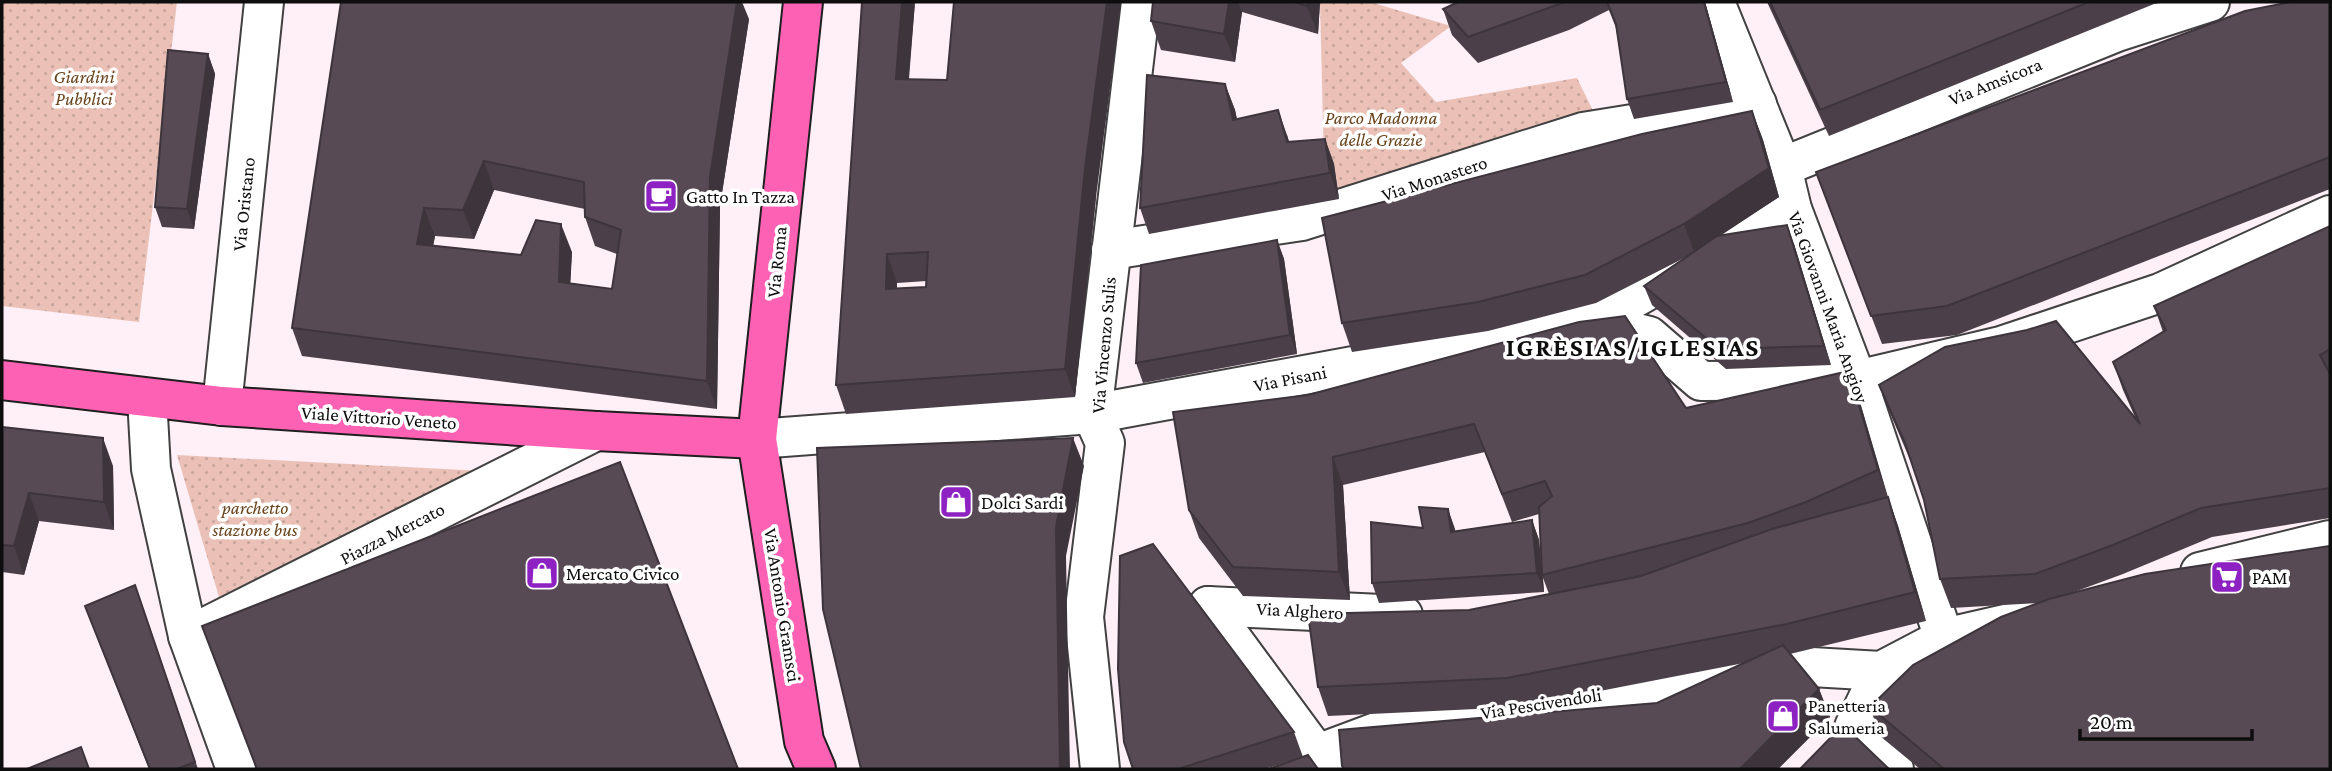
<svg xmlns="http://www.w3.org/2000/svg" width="2332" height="771" viewBox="0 0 2332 771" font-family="'Crimson Pro',serif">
	<defs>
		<pattern id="park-dots" width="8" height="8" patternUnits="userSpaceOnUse" patternTransform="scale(1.75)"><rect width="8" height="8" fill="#ebc1b7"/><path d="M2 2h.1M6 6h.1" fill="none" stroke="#c8a59c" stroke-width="1.8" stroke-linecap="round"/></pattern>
	</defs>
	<rect width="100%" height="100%" fill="#ffeff6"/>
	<g fill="url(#park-dots)">
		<path d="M2 2H177L139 322 2 306Z"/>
		<path d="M1320 2H1370L1451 26 1401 63 1436 102 1577 78 1598 121 1339 199 1334 164 1324 165Z"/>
		<path d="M177 455 482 471 219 597Z"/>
	</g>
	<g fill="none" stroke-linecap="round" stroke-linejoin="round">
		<defs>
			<g id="minor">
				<path d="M1715 2 1782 167 1792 209 1857 380 1944 638"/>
				<path d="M1782 167 2117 32 2210 2"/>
				<path d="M1111 250 1302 221 1583 132 1757 104"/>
				<path d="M1592 322 1649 336 1701 381 1857 380 2001 346 2160 293 2330 215"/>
				<path d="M147 398 151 469 188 636 236 769"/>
				<path d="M222 406 264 2"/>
				<path d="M757 439 1092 414 1592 322 1792 209"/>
				<path d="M2200 572 2330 540"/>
				<path d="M1208 606 1403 615"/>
				<path d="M1208 606 1328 769"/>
				<path d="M188 636 596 431"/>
				<path d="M1881 671 1854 727 1867 744 1894 769"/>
				<path d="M1100 769 1084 617 1105 443 1092 414 1141 2"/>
				<path d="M1297 769 1328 750 1403 722 1525 707 1675 681 1794 666 1881 671 1944 638 2027 619"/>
			</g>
			<g id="major">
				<path d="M803 2 757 439 804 741 816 769"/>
				<path d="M2 380 222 406 596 431 757 439"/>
			</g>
		</defs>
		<use href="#minor" stroke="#414141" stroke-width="42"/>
		<use href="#major" stroke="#1f1f1f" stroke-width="42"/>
		<use href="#minor" stroke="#fff" stroke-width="38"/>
		<use href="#major" stroke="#fc61b3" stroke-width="38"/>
	</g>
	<g fill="#4b4049" fill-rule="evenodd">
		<path d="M341 2 749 19 720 206 717 409 302 356 292 328ZM494 190 585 209V217L595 246 617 254 612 289 570 283 572 252 521 255 433 246 435 236 474 239Z"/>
		<path d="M915 2 909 79 1096 197 1075 397 846 414 836 385ZM927 281 926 287 897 289V283Z"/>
		<path d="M1153 2H1320L1318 34 1242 12 1235 62 1161 50 1151 21Z"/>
		<path d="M1458 2H1705L1733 102 1634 119 1627 99 1616 28 1609 10 1569 30 1478 63 1452 35 1443 9Z"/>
		<path d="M1767 2H2166L2154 4 1829 136Z"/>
		<path d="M2330 2V189L1957 335 1882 344 1816 172Z"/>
		<path d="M208 54 215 74 194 229 162 227 155 207Z"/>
		<path d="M1225 84 1235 110 1237 119 1287 135 1289 142 1325 139 1334 164 1339 199 1149 234 1140 208Z"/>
		<path d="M1752 111 1763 140 1779 197 1720 236 1794 244 1831 365 1726 369 1652 305 1644 286 1690 255 1596 303 1488 331 1352 352 1342 323Z"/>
		<path d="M2330 226V518L2212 537 2123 574 2066 595 2330 769H1920L1880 736 1870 707 2040 603 1951 608 1940 579 1924 500 1911 462 1890 413 1879 385 2135 417 2123 390 2113 362 2163 332 2154 306Z"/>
		<path d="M1277 240 1284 259 1297 354 1143 383 1136 363Z"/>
		<path d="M1849 371 1859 399 1888 497 1898 526 1926 621 1790 654 1819 689 1830 717 1778 769H1343L1342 766 1657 703 1744 663 1518 707 1328 716 1318 687 1469 610 1549 594 1543 578 1544 592 1379 603 1372 583 1423 528 1448 509 1455 531 1532 520 1539 540 1541 563 1539 514 1512 522 1485 452 1343 485 1350 600 1243 596 1199 538 1189 510 1173 412 1686 408Z"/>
		<path d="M2 427 113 466 114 530 39 521 24 575 2 572Z"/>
		<path d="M142 605 198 769H149L85 606Z"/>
		<path d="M1294 732 1303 757 1265 769H1133Z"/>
	</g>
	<g fill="#3d343c">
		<path d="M737 2H742L749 19 720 206 717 409 707 381 710 177Z"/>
		<path d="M902 2H915L906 107 896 79Z"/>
		<path d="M1107 2H1121L1096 197 1075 397 1065 369 1085 168Z"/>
		<path d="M1229 2H1238L1242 12 1235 62 1224 34Z"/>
		<path d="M1308 2H1320L1318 34 1307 6Z"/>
		<path d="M1704 2H1705L1733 102 1726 82Z"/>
		<path d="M208 54 215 74 194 229 187 209Z"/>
		<path d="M1225 84 1235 110 1242 145 1233 120Z"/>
		<path d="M1278 110 1287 135 1297 168 1287 142Z"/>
		<path d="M1752 111 1763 140 1779 197 1694 252 1684 224Z"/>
		<path d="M1325 139 1334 164 1339 199 1330 173Z"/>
		<path d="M484 161 494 190 474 239 463 210Z"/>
		<path d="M424 208 435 236 428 272 417 244Z"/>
		<path d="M561 224 572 252 569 310 559 282Z"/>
		<path d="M1787 225 1794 244 1831 365 1824 346Z"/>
		<path d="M1277 240 1284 259 1297 354 1290 335Z"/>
		<path d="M887 254 897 283 896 318 886 289Z"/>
		<path d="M1849 371 1859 399 1888 499 1878 470Z"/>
		<path d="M103 438 113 466 114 530 104 502Z"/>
		<path d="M1073 438 1084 466 1066 556 1070 769H1060L1056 527Z"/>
		<path d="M1333 457 1343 485 1350 600 1339 572Z"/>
		<path d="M29 493 39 521 24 575 14 546Z"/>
		<path d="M1888 497 1898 526 1926 621 1915 592Z"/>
		<path d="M1448 509 1455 529 1458 551 1451 532Z"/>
		<path d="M1532 520 1539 540 1544 592 1537 573Z"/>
		<path d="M1819 689 1830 717 1778 769H1740Z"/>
	</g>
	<g fill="#574a55" stroke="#3d343c" stroke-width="2" fill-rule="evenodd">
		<path d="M341 2H737L710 177 707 381 292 328ZM484 161 584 182 585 217 621 230 612 289 559 282 561 224 536 220 521 255 417 244 424 208 463 210Z"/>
		<path d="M862 2H902L896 79 947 80 954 2H1107L1085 168 1065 369 836 385ZM928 252 926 287 886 289 887 254Z"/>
		<path d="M1153 2H1229L1224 34 1151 21Z"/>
		<path d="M1294 2H1308L1307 6Z"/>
		<path d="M1458 2H1565L1468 37 1443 9Z"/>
		<path d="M1607 2H1704L1726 82 1627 99 1616 24Z"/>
		<path d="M1770 2H2089L1820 110Z"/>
		<path d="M2290 2H2330V157L1947 306 1871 316 1816 172 2245 11Z"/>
		<path d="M168 50 208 54 187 209 155 207Z"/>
		<path d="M1147 75 1225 84 1233 120 1278 110 1287 142 1325 139 1330 173 1140 208Z"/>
		<path d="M1752 111 1769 168 1684 224 1585 275 1478 302 1342 323 1322 218 1642 134Z"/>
		<path d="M1787 225 1824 346 1719 349 1644 286 1717 236Z"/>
		<path d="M2330 226V349L2320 355 2330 374V488L2201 508 2113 545 2035 574 1940 579 1924 500 1905 443 1879 385 1945 347 2027 330 2056 321 2140 424 2113 362 2166 330 2154 306Z"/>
		<path d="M1277 240 1290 335 1136 363 1141 265Z"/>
		<path d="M1625 316 1686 408 1849 371 1878 470 1806 502 1748 523 1542 575 1539 507 1552 496 1545 481 1502 494 1474 424 1333 457 1339 572 1233 567 1189 510 1173 412 1308 395 1579 322Z"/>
		<path d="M2 427 103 438 104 502 29 493 14 546 2 545Z"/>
		<path d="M1073 438 1056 527 1060 769H861L823 609 817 448Z"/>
		<path d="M620 462 738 769H257L202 626Z"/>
		<path d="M1888 497 1915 592 1787 624 1507 678 1318 687 1308 614 1469 610 1641 576 1772 529Z"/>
		<path d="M1419 507 1448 509 1451 532 1532 520 1537 573 1372 583 1371 522 1423 528Z"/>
		<path d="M1153 544 1294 732 1178 769H1133L1124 742 1118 669 1120 556Z"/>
		<path d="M2330 546V769H1944L1870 707 1913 665 2001 617 2049 599 2145 574Z"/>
		<path d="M135 585 195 762 177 769H150L85 606Z"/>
		<path d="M1783 645 1819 689 1740 769H1344L1342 766 1339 730 1657 703Z"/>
		<path d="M1843 725 1889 769H1800Z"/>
		<path d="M81 747 89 769H27Z"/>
		<path d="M1308 755 1318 769H1269Z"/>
	</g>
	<defs>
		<symbol id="cafe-square" viewBox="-11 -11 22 22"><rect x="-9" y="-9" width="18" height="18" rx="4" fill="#8d21c2" stroke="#fff"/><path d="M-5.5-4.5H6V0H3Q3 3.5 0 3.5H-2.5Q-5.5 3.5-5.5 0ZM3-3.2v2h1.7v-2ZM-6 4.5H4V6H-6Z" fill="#fff"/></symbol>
		<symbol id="shop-square" viewBox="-11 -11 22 22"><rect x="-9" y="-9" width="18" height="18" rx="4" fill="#8d21c2" stroke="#fff"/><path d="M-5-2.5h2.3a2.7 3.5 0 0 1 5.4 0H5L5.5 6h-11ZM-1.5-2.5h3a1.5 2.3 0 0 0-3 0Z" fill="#fff"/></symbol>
		<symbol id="supermarket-square" viewBox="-11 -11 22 22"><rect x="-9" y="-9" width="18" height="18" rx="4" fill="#8d21c2" stroke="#fff"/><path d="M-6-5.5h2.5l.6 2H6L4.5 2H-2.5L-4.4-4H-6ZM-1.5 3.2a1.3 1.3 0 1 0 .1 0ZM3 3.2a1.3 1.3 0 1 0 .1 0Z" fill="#fff"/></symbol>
	</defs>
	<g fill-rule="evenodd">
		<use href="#cafe-square" x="642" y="177" width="38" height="38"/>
		<use href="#shop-square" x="937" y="483" width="38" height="38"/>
		<use href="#shop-square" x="523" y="554" width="38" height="38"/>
		<use href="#supermarket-square" x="2208" y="558" width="38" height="38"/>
		<use href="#shop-square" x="1764" y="697" width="38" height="38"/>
	</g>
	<g text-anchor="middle" stroke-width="7" stroke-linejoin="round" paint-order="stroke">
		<g font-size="19" font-style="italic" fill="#68431c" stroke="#fff">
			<text x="84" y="83">Giardini<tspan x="84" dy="22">Pubblici</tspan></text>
			<text x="1381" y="124">Parco Madonna<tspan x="1381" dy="22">delle Grazie</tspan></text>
			<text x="255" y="514">parchetto<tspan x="255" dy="22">stazione bus</tspan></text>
		</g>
		<g font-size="19" fill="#0e0e0e" stroke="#fff">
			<text transform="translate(1995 81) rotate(-22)" y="7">Via Amsicora</text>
			<text transform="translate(1434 178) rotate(-18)" y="7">Via Monastero</text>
			<text transform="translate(243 204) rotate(-84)" y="7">Via Oristano</text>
			<text transform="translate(776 262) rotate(-84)" y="7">Via Roma</text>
			<text transform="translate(1829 307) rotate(70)" y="7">Via Giovanni Maria Angioy</text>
			<text transform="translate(1103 345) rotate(-85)" y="7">Via Vincenzo Sulis</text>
			<text transform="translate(1290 378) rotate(-11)" y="7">Via Pisani</text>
			<text transform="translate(379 417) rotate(4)" y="7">Viale Vittorio Veneto</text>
			<text transform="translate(392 533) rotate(-27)" y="7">Piazza Mercato</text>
			<text transform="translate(783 605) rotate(81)" y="7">Via Antonio Gramsci</text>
			<text transform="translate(1300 610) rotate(3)" y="7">Via Alghero</text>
			<text transform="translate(1541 703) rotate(-9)" y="7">Via Pescivendoli</text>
		</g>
		<g font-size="19" fill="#0e0e0e" stroke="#fff" text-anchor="start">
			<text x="686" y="203">Gatto In Tazza</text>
			<text x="981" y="509">Dolci Sardi</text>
			<text x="566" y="580">Mercato Civico</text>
			<text x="2252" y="584">PAM</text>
			<text x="1808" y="712">Panetteria<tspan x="1808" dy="22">Salumeria</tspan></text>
		</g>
		<g font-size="26" font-weight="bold" letter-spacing="2" fill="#0e0e0e" stroke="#fff">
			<text x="1633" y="356">IGRÈSIAS/IGLESIAS</text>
		</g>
	</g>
	<rect width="2332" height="771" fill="none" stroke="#0e0e0e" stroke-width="7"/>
	<path d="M2080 729v10h172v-10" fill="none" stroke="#0e0e0e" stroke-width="3.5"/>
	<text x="2090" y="729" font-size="21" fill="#0e0e0e" stroke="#ffffff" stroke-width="5" paint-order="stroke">20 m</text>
</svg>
